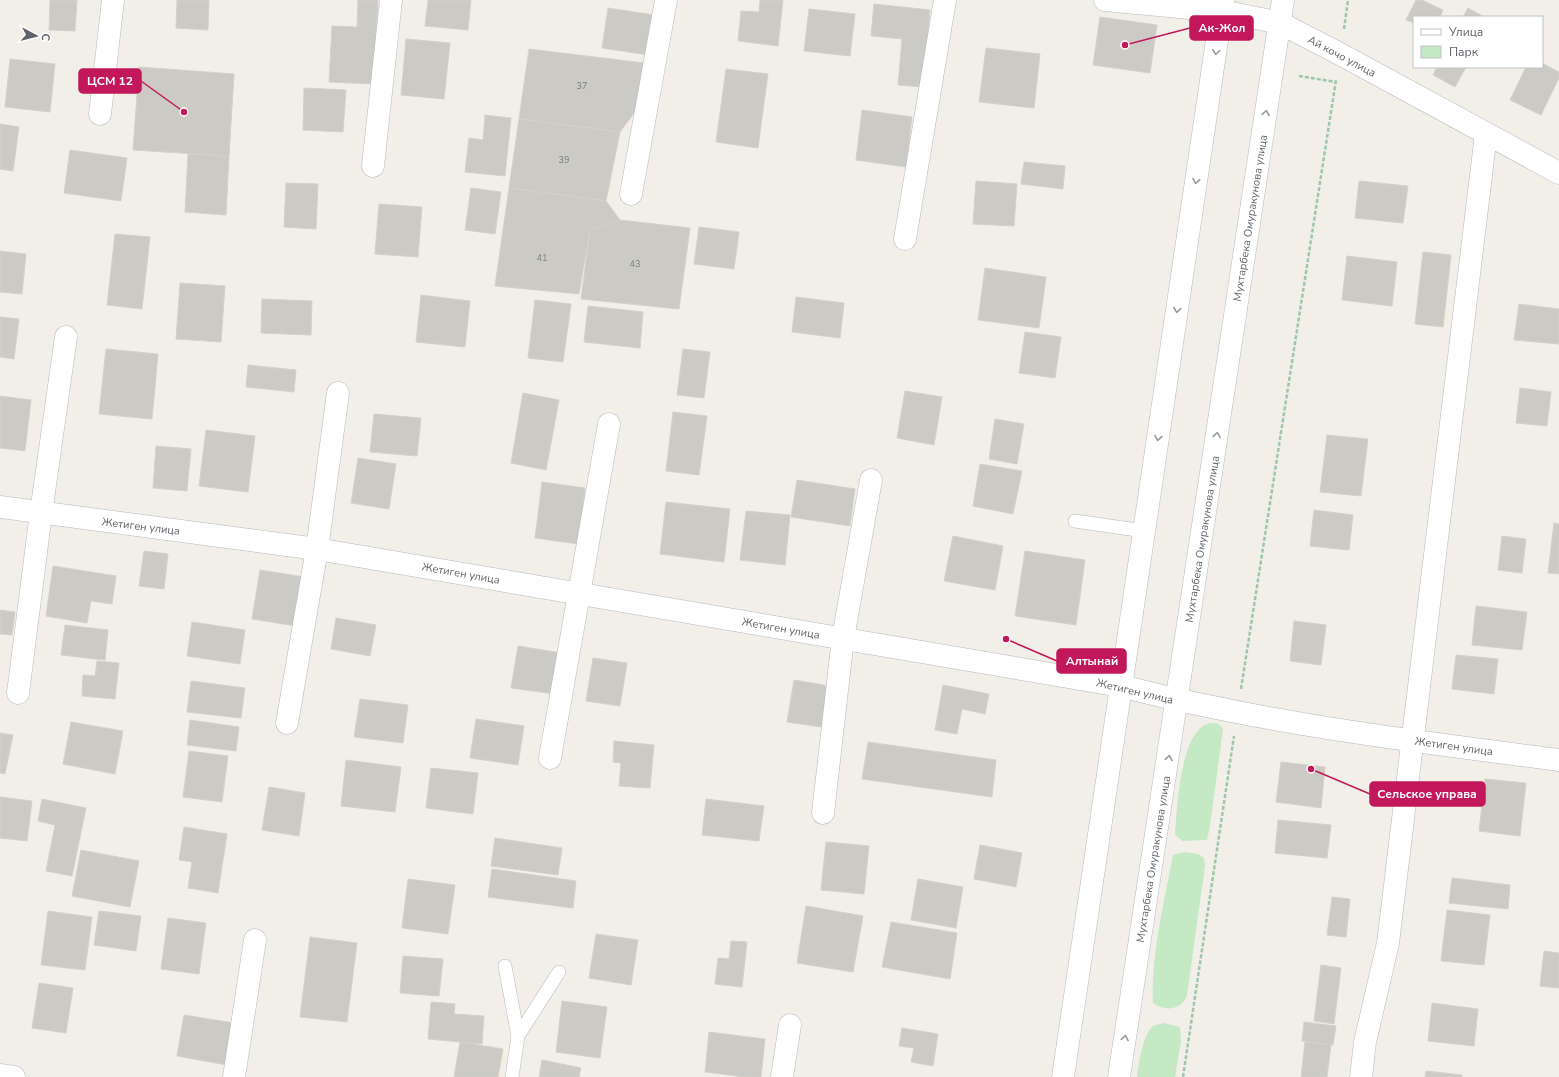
<svg xmlns="http://www.w3.org/2000/svg" width="1559" height="1077" viewBox="0 0 1559 1077" font-family="'Nunito Sans',sans-serif">
	<rect width="100%" height="100%" fill="#f1efe8"/>
	<g fill="#c5e8c5">
		<path d="M1211 723 1219 724 1223 729 1210 826 1207 840 1183 841 1175 835C1177 810 1180 727 1211 723Z"/>
		<path d="M1184 852 1198 854 1204 858 1205 866 1187 995C1182 1010 1165 1012 1153 1003 1151 955 1164 903 1173 855Z"/>
		<path d="M1164 1023 1180 1027 1181 1041 1175 1077H1137C1139 1064 1142 1037 1152 1027 1154 1025 1160 1024 1164 1023Z"/>
	</g>
	<g fill="#cccac5" stroke="#d6d1c6">
		<path d="M50 0H77L75 31 49 30Z"/>
		<path d="M177 0H209L208 30 176 28Z"/>
		<path d="M358 0H378L374 84 329 82 332 26 357 27Z"/>
		<path d="M428 0H471L468 30 425 26Z"/>
		<path d="M760 0H783L778 46 738 41 741 11 759 12Z"/>
		<path d="M1416 0H1422L1443 10 1440 17H1414V23L1406 20Z"/>
		<path d="M874 4 930 10 923 87 898 85 902 39 871 36Z"/>
		<path d="M608 8 654 15 648 55 602 48Z"/>
		<path d="M1468 8 1484 17H1463Z"/>
		<path d="M809 9 855 14 850 56 804 51Z"/>
		<path d="M1100 17 1157 25 1150 73 1093 65Z"/>
		<path d="M406 39 450 43 444 99 401 95Z"/>
		<path d="M986 48 1040 54 1034 108 979 102Z"/>
		<path d="M529 49 644 63 637 109 620 132 519 119Z"/>
		<path d="M10 59 55 64 50 112 5 107Z"/>
		<path d="M1542 63 1559 72V78L1541 115 1510 100 1526 67H1542Z"/>
		<path d="M139 67 234 74 229 156 133 150Z"/>
		<path d="M1437 67H1466L1455 87 1433 75Z"/>
		<path d="M726 69 768 74 758 148 716 142Z"/>
		<path d="M304 88 346 90 343 132 303 130Z"/>
		<path d="M862 110 912 117 906 167 856 160Z"/>
		<path d="M485 115 511 118 505 176 465 172 469 138 483 140Z"/>
		<path d="M519 119 620 132 606 201 509 188Z"/>
		<path d="M0 124 19 127 13 171 0 169Z"/>
		<path d="M70 150 127 158 121 201 64 193Z"/>
		<path d="M188 154 229 156 226 215 185 212Z"/>
		<path d="M1024 162 1065 166 1063 189 1021 184Z"/>
		<path d="M976 181 1017 184 1014 226 973 224Z"/>
		<path d="M1359 181 1408 186 1403 223 1355 218Z"/>
		<path d="M286 183 318 184 316 229 284 227Z"/>
		<path d="M471 188 501 192 495 234 465 230Z"/>
		<path d="M509 188 606 201 620 220 590 230 579 294 495 286Z"/>
		<path d="M379 204 422 207 418 257 375 254Z"/>
		<path d="M620 220 690 228 679 309 581 299 590 230Z"/>
		<path d="M699 227 739 232 734 269 694 264Z"/>
		<path d="M115 234 150 237 142 309 107 305Z"/>
		<path d="M0 251 26 254 22 294 0 292Z"/>
		<path d="M1423 252 1451 255 1443 327 1415 324Z"/>
		<path d="M1347 256 1397 262 1392 306 1342 300Z"/>
		<path d="M985 268 1046 277 1039 328 978 320Z"/>
		<path d="M180 283 225 286 221 342 176 339Z"/>
		<path d="M421 295 470 301 465 347 416 342Z"/>
		<path d="M796 297 844 303 840 338 792 332Z"/>
		<path d="M262 299 312 301 311 335 261 333Z"/>
		<path d="M535 300 571 304 563 362 528 358Z"/>
		<path d="M1519 304 1559 309V344L1514 340Z"/>
		<path d="M588 306 643 312 640 348 584 342Z"/>
		<path d="M0 317 19 319 14 359 0 357Z"/>
		<path d="M1025 332 1061 337 1055 378 1019 373Z"/>
		<path d="M106 349 158 354 152 419 99 414Z"/>
		<path d="M683 349 710 352 704 398 677 395Z"/>
		<path d="M248 365 296 370 294 392 246 387Z"/>
		<path d="M1520 388 1551 392 1547 426 1516 423Z"/>
		<path d="M905 391 942 397 934 445 897 438Z"/>
		<path d="M523 393 559 400 546 470 511 463Z"/>
		<path d="M0 396 31 400 25 451 0 448Z"/>
		<path d="M673 412 707 416 699 475 666 471Z"/>
		<path d="M374 414 421 418 417 456 370 452Z"/>
		<path d="M995 419 1024 424 1017 464 989 459Z"/>
		<path d="M206 430 255 436 248 492 199 486Z"/>
		<path d="M1327 435 1368 439 1361 496 1320 492Z"/>
		<path d="M156 446 191 449 187 491 153 488Z"/>
		<path d="M358 458 396 464 389 509 351 503Z"/>
		<path d="M980 464 1022 471 1013 514 973 506Z"/>
		<path d="M797 480 855 489 850 526 791 517Z"/>
		<path d="M542 482 585 488 578 544 535 538Z"/>
		<path d="M666 502 730 509 724 562 660 554Z"/>
		<path d="M1314 510 1353 515 1349 550 1310 546Z"/>
		<path d="M746 511 790 515 785 565 740 560Z"/>
		<path d="M1554 523 1559 524V574L1548 573Z"/>
		<path d="M953 536 1003 546 995 590 944 581Z"/>
		<path d="M1502 536 1526 539 1522 573 1498 570Z"/>
		<path d="M144 551 168 554 164 589 139 586Z"/>
		<path d="M1025 551 1085 560 1076 625 1015 616Z"/>
		<path d="M53 566 116 576 112 604 91 601 87 623 46 616Z"/>
		<path d="M260 570 304 577 296 626 252 619Z"/>
		<path d="M1476 606 1527 612 1522 650 1472 645Z"/>
		<path d="M0 610 15 612 12 635 0 634Z"/>
		<path d="M336 618 376 625 370 656 331 649Z"/>
		<path d="M1294 621 1326 625 1321 665 1290 661Z"/>
		<path d="M192 622 245 630 240 664 187 656Z"/>
		<path d="M65 625 108 630 105 660 61 655Z"/>
		<path d="M518 646 561 653 555 694 511 688Z"/>
		<path d="M1456 655 1498 659 1494 694 1452 689Z"/>
		<path d="M593 658 627 663 620 706 586 701Z"/>
		<path d="M97 661 119 663 115 699 82 696 83 675 95 676Z"/>
		<path d="M794 680 835 687 828 728 787 722Z"/>
		<path d="M191 681 245 688 241 718 187 712Z"/>
		<path d="M943 685 989 694 985 714 962 709 957 734 935 730Z"/>
		<path d="M360 699 408 705 403 743 354 737Z"/>
		<path d="M476 719 524 726 518 765 470 758Z"/>
		<path d="M190 720 239 727 236 751 187 745Z"/>
		<path d="M71 722 123 731 115 774 63 764Z"/>
		<path d="M0 733 13 735 5 774 0 773Z"/>
		<path d="M614 741 654 745 650 788 619 786 621 763 613 762Z"/>
		<path d="M868 742 996 760 992 797 862 779Z"/>
		<path d="M189 751 228 756 222 802 183 797Z"/>
		<path d="M346 760 401 767 395 812 341 806Z"/>
		<path d="M1281 762 1325 767 1321 808 1276 802Z"/>
		<path d="M431 768 478 773 473 814 426 808Z"/>
		<path d="M1485 779 1526 783 1520 836 1479 831Z"/>
		<path d="M269 787 305 793 299 836 262 830Z"/>
		<path d="M0 797 32 801 27 841 0 838Z"/>
		<path d="M42 799 86 808 72 876 46 871 55 825 38 821Z"/>
		<path d="M706 799 764 806 759 841 702 835Z"/>
		<path d="M1278 820 1331 825 1327 858 1275 853Z"/>
		<path d="M184 827 227 834 218 893 188 888 192 862 179 860Z"/>
		<path d="M495 838 562 848 558 875 491 866Z"/>
		<path d="M826 842 869 846 864 894 821 890Z"/>
		<path d="M980 845 1022 853 1016 887 974 879Z"/>
		<path d="M81 850 139 861 130 907 72 896Z"/>
		<path d="M492 869 576 881 573 908 488 897Z"/>
		<path d="M1452 878 1510 885 1508 909 1449 903Z"/>
		<path d="M408 879 455 885 448 934 402 928Z"/>
		<path d="M918 879 963 887 956 928 911 920Z"/>
		<path d="M1332 897 1350 899 1346 937 1327 935Z"/>
		<path d="M806 906 863 916 853 972 797 963Z"/>
		<path d="M1447 910 1490 915 1484 965 1441 961Z"/>
		<path d="M48 911 92 917 85 970 41 965Z"/>
		<path d="M99 911 141 916 136 951 94 945Z"/>
		<path d="M168 918 206 923 199 974 161 969Z"/>
		<path d="M891 922 957 933 950 979 882 967Z"/>
		<path d="M596 934 638 940 631 985 589 978Z"/>
		<path d="M310 937 357 943 347 1022 300 1017Z"/>
		<path d="M731 941 747 942 742 987 715 984 718 958 729 959Z"/>
		<path d="M1544 951 1559 953V988L1540 986Z"/>
		<path d="M403 956 443 959 439 996 400 993Z"/>
		<path d="M1321 965 1341 968 1334 1024 1314 1021Z"/>
		<path d="M39 983 73 988 66 1033 32 1028Z"/>
		<path d="M562 1001 607 1007 600 1058 556 1052Z"/>
		<path d="M431 1002 455 1004 454 1014 484 1016 482 1044 428 1039Z"/>
		<path d="M1432 1003 1478 1009 1474 1046 1428 1041Z"/>
		<path d="M184 1015 234 1023 227 1065 177 1056Z"/>
		<path d="M1304 1022 1336 1026 1333 1045 1302 1041Z"/>
		<path d="M902 1028 938 1034 933 1066 911 1062 914 1048 899 1046Z"/>
		<path d="M709 1032 765 1039 761 1077H745L705 1072Z"/>
		<path d="M460 1042 503 1049 498 1077H454Z"/>
		<path d="M1305 1042 1331 1045 1327 1077H1301Z"/>
		<path d="M542 1060 581 1068 579 1077H539Z"/>
		<path d="M1426 1071 1462 1075V1077H1425Z"/>
	</g>
	<g fill="none" stroke-linecap="round" stroke-linejoin="round">
		<defs>
			<g id="lane">
				<path d="M1075 521 1144 531"/>
				<path d="M505 966 518 1036"/>
				<path d="M512 1077 518 1036 559 972"/>
			</g>
			<g id="street">
				<path d="M1105 0 1222 11 1280 23 1340 54 1559 173"/>
				<path d="M100 114 113 0"/>
				<path d="M373 166 391 0"/>
				<path d="M631 194 666 0"/>
				<path d="M905 239 945 0"/>
				<path d="M0 507 317 549 1121 686C1264 723 1412 741 1559 760"/>
				<path d="M18 693 41 513 66 337"/>
				<path d="M287 723 317 549 338 393"/>
				<path d="M550 758 609 424"/>
				<path d="M823 813 843 638 871 480"/>
				<path d="M0 1075 14 1077"/>
				<path d="M234 1077 255 940"/>
				<path d="M782 1077 790 1025"/>
				<path d="M1361 1077 1365 1042 1388 943 1486 134"/>
			</g>
			<g id="secondary">
				<path d="M1063 1077 1223 0"/>
				<path d="M1119 1077 1283 0"/>
			</g>
		</defs>
		<use href="#lane" stroke="#b5b8bc" stroke-width="14"/>
		<use href="#street" stroke="#b5b8bc" stroke-width="23"/>
		<use href="#secondary" stroke="#b6babf" stroke-width="23"/>
		<g stroke="#9cc7a9" stroke-width="2.5" stroke-dasharray="4 2" stroke-linecap="butt">
			<path d="M1344 29 1348 0"/>
			<path d="M1299 76 1336 82"/>
			<path d="M1241 689 1336 80"/>
			<path d="M1183 1077 1234 736"/>
		</g>
		<use href="#lane" stroke="#fff" stroke-width="13"/>
		<use href="#street" stroke="#fff" stroke-width="22"/>
		<use href="#secondary" stroke="#fff" stroke-width="22"/>
	</g>
	<defs><path id="oneway-chevron" d="M-2-3.5L2.5 0L-2 3.5" fill="none" stroke-width="1.6" stroke-linecap="round" stroke-linejoin="round"/></defs>
	<g stroke="#979a9d">
		<use href="#oneway-chevron" transform="translate(1216 52) rotate(98)"/>
		<use href="#oneway-chevron" transform="translate(1266 113) rotate(-81)"/>
		<use href="#oneway-chevron" transform="translate(1196 181) rotate(99)"/>
		<use href="#oneway-chevron" transform="translate(1177 310) rotate(99)"/>
		<use href="#oneway-chevron" transform="translate(1217 435) rotate(-81)"/>
		<use href="#oneway-chevron" transform="translate(1158 438) rotate(99)"/>
		<use href="#oneway-chevron" transform="translate(1169 758) rotate(-81)"/>
		<use href="#oneway-chevron" transform="translate(1125 1038) rotate(-81)"/>
	</g>
	<g text-anchor="middle" stroke-width="3" stroke-linejoin="round" paint-order="stroke">
		<g font-size="9" fill="#7a7d7f">
			<text x="582" y="89">37</text>
			<text x="564" y="163">39</text>
			<text x="542" y="261">41</text>
			<text x="635" y="267">43</text>
		</g>
		<g font-size="11" fill="#5f6368" stroke="#fff">
			<text transform="translate(1342 56) rotate(28)" y="4">Ай кочо улица</text>
			<text transform="translate(1250 218) rotate(-81)" y="4">Мухтарбека Омуракунова улица</text>
			<text transform="translate(141 526) rotate(7)" y="4">Жетиген улица</text>
			<text transform="translate(1202 539) rotate(-81)" y="4">Мухтарбека Омуракунова улица</text>
			<text transform="translate(461 573) rotate(10)" y="4">Жетиген улица</text>
			<text transform="translate(781 628) rotate(10)" y="4">Жетиген улица</text>
			<text transform="translate(1135 691) rotate(13)" y="4">Жетиген улица</text>
			<text transform="translate(1454 746) rotate(8)" y="4">Жетиген улица</text>
			<text transform="translate(1153 859) rotate(-81)" y="4">Мухтарбека Омуракунова улица</text>
		</g>
	</g>
	<path fill="none" stroke="#c2185b" stroke-width="1.5" d="M1125 45L1190 28M184 112L141 81M1006 639L1057 661M1311 769L1370 794"/>
	<g fill="#c2185b" stroke="#fff" stroke-width="1.5">
		<circle cx="1125" cy="45" r="4"/>
		<circle cx="184" cy="112" r="4"/>
		<circle cx="1006" cy="639" r="4"/>
		<circle cx="1311" cy="769" r="4"/>
	</g>
	<g fill="#c2185b" stroke="#c2185b" stroke-width="1.5">
		<rect x="1190" y="16" width="63" height="24" rx="4"/>
		<rect x="79" y="69" width="62" height="24" rx="4"/>
		<rect x="1057" y="649" width="69" height="24" rx="4"/>
		<rect x="1370" y="782" width="115" height="24" rx="4"/>
	</g>
	<g font-size="12" text-anchor="middle" font-weight="bold" fill="#fff">
		<text x="1222" y="32">Ак-Жол</text>
		<text x="110" y="85">ЦСМ 12</text>
		<text x="1092" y="665">Алтынай</text>
		<text x="1427" y="798">Сельское управа</text>
	</g>
	<rect x="1413" y="16" width="130" height="52" fill="#ffffff" stroke="#bfc1c3"/>
	<rect x="1421" y="29" width="20" height="6" fill="#ffffff" stroke="#bfc1c3"/>
	<text x="1449" y="36" font-size="12" fill="#5f6368">Улица</text>
	<rect x="1421" y="46" width="20" height="12" fill="#c5e8c5" stroke="#bfc1c3"/>
	<text x="1449" y="56" font-size="12" fill="#5f6368">Парк</text>
	<g transform="translate(36 36) rotate(97)" stroke="#ffffff" stroke-width="3" paint-order="stroke">
	<path d="M0-3L7 15L0 10L-7 15Z" fill="#5f6368"/>
	<text y="-6" font-size="11" font-weight="bold" text-anchor="middle" fill="#5f6368">С</text>
	</g>
</svg>
